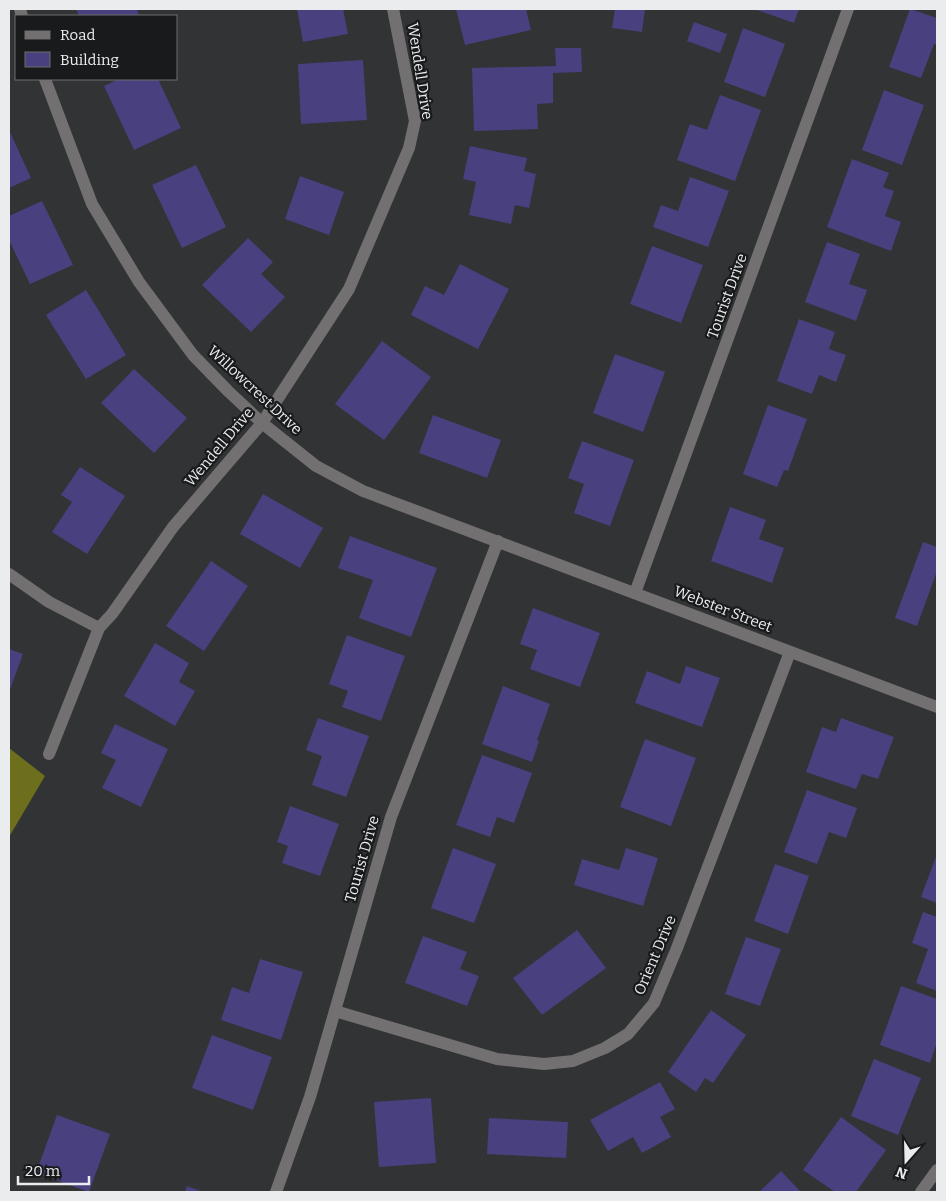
<svg xmlns="http://www.w3.org/2000/svg" width="946" height="1201" viewBox="0 0 946 1201" font-family="Bitter,serif">
	<rect width="100%" height="100%" fill="#313335"/>
	<path fill="#6e6f1c" d="M9 748 45 776 9 837Z"/>
	<g fill="#48407f">
		<path d="M76 9H137L139 16H79Z"/>
		<path d="M297 9H343L348 34 303 42Z"/>
		<path d="M456 9H526L531 30 465 45Z"/>
		<path d="M615 9H645L642 32 612 28Z"/>
		<path d="M754 9H799L794 23Z"/>
		<path d="M910 9 937 18V45L934 44 921 78 889 67Z"/>
		<path d="M694 22 727 34 720 53 687 41Z"/>
		<path d="M743 28 785 44 765 97 724 82Z"/>
		<path d="M555 48H581L582 72 553 73V103L537 104 538 129 474 131 472 68 556 66Z"/>
		<path d="M363 60 367 120 301 124 298 64Z"/>
		<path d="M119 79H158L181 128 134 150 104 86Z"/>
		<path d="M884 90 924 105 902 165 862 150Z"/>
		<path d="M720 95 761 110 735 181 677 160 690 124 707 130Z"/>
		<path d="M9 130 31 178 9 188Z"/>
		<path d="M470 146 527 158 524 171 536 174 529 208 515 205 511 224 469 215 476 182 463 179Z"/>
		<path d="M852 159 889 173 883 187 894 191 885 216 901 222 891 251 827 227Z"/>
		<path d="M196 165 226 227 182 248 152 185Z"/>
		<path d="M300 176 344 192 329 235 285 219Z"/>
		<path d="M690 177 729 191 708 247 653 227 661 205 678 211Z"/>
		<path d="M42 201 73 265 30 284 9 240V216Z"/>
		<path d="M248 238 273 262 261 274 285 297 251 332 202 285Z"/>
		<path d="M827 242 860 254 849 284 867 290 856 321 805 302Z"/>
		<path d="M652 246 703 265 681 323 630 304Z"/>
		<path d="M460 264 509 289 478 349 411 315 425 286 444 295Z"/>
		<path d="M86 290 126 355 86 379 46 315Z"/>
		<path d="M799 319 835 332 829 349 846 355 836 382 819 375 812 394 777 381Z"/>
		<path d="M382 341 431 377 384 440 335 404Z"/>
		<path d="M615 354 665 372 643 432 593 413Z"/>
		<path d="M134 369 187 418 154 453 101 403Z"/>
		<path d="M768 405 807 419 788 471 784 470 777 487 743 474Z"/>
		<path d="M433 415 501 440 487 478 419 453Z"/>
		<path d="M582 441 634 460 610 526 574 513 584 484 568 478Z"/>
		<path d="M80 467 125 496 87 554 52 532 72 502 61 495Z"/>
		<path d="M263 494 323 528 300 568 240 534Z"/>
		<path d="M730 507 766 520 759 539 784 548 772 583 711 561Z"/>
		<path d="M350 536 437 568 411 637 359 618 373 580 338 568Z"/>
		<path d="M923 542 937 547V571L917 626 895 618Z"/>
		<path d="M211 561 248 586 204 651 166 626Z"/>
		<path d="M533 608 600 633 580 687 530 669 537 650 520 644Z"/>
		<path d="M347 635 405 656 381 721 342 707 348 691 329 684Z"/>
		<path d="M155 643 189 663 179 682 195 691 175 726 124 696Z"/>
		<path d="M9 649 23 654 9 692Z"/>
		<path d="M686 666 720 678 702 727 635 703 647 671 680 684Z"/>
		<path d="M503 686 550 704 537 740 539 741 532 762 482 744Z"/>
		<path d="M318 718 369 736 346 797 312 785 322 756 306 750Z"/>
		<path d="M841 718 894 737 878 779 862 774 856 789 806 772 822 727 836 732Z"/>
		<path d="M115 724 168 749 141 807 102 788 116 760 101 753Z"/>
		<path d="M645 739 696 758 671 826 620 807Z"/>
		<path d="M482 755 532 773 514 823 497 817 490 837 456 825Z"/>
		<path d="M807 790 857 808 846 838 829 832 817 864 784 852Z"/>
		<path d="M290 806 339 824 320 876 282 863 288 846 277 842Z"/>
		<path d="M453 848 496 864 474 923 431 908Z"/>
		<path d="M626 848 658 858 643 906 574 885 582 859 619 870Z"/>
		<path d="M937 854V903L921 897Z"/>
		<path d="M775 864 809 876 788 934 754 921Z"/>
		<path d="M923 912 937 917V991L916 983 928 949 912 943Z"/>
		<path d="M577 930 606 968 542 1015 513 978Z"/>
		<path d="M423 936 467 952 460 969 479 976 467 1006 405 983Z"/>
		<path d="M746 937 781 949 760 1006 725 994Z"/>
		<path d="M260 959 303 972 281 1040 221 1020 232 987 249 993Z"/>
		<path d="M901 986 937 999V1042L930 1063 880 1045Z"/>
		<path d="M711 1010 746 1035 713 1083 705 1078 696 1092 668 1072Z"/>
		<path d="M212 1035 272 1057 253 1110 192 1088Z"/>
		<path d="M874 1059 921 1078 898 1135 851 1116Z"/>
		<path d="M660 1082 675 1109 660 1117 671 1137 642 1153 633 1137 608 1151 590 1120Z"/>
		<path d="M431 1098 436 1163 379 1167 374 1102Z"/>
		<path d="M57 1115 110 1134 89 1192 36 1173Z"/>
		<path d="M841 1117 886 1150 856 1192H835L803 1170Z"/>
		<path d="M489 1118 568 1122 566 1158 487 1154Z"/>
		<path d="M781 1171 801 1192H759Z"/>
		<path d="M187 1186 203 1192H185Z"/>
	</g>
	<g fill="none" stroke-linecap="round" stroke-linejoin="round">
		<g stroke="#727070" stroke-width="12">
			<path d="M9 574 49 602 99 628"/>
			<path d="M635 593 848 9"/>
			<path d="M49 754 99 628 112 614 173 527 262 423 349 289 409 148 415 121 393 9"/>
			<path d="M335 1011 497 1059 544 1064 573 1061 605 1048 628 1034 654 1003 677 948 790 652"/>
			<path d="M276 1192 310 1097 391 817 498 541"/>
			<path d="M921 1192 937 1170"/>
		</g>
		<g stroke="#727070" stroke-width="12">
			<path d="M20 9 22 16"/>
			<path d="M45 79 92 204 139 282 193 355 228 391 262 423 316 466 363 491 937 707"/>
		</g>
	</g>
	<g text-anchor="middle" stroke-width="4.5" stroke-linejoin="round" paint-order="stroke">
		<g font-size="15" fill="#ebeced" stroke="#191a1b">
			<text transform="translate(420 71) rotate(81)" y="5">Wendell Drive</text>
			<text transform="translate(727 296) rotate(-70)" y="5">Tourist Drive</text>
			<text transform="translate(255 390) rotate(43)" y="5">Willowcrest Drive</text>
			<text transform="translate(219 447) rotate(-50)" y="5">Wendell Drive</text>
			<text transform="translate(723 609) rotate(21)" y="5">Webster Street</text>
			<text transform="translate(362 859) rotate(-74)" y="5">Tourist Drive</text>
			<text transform="translate(655 955) rotate(-67)" y="5">Orient Drive</text>
		</g>
	</g>
	<rect width="946" height="1201" fill="none" stroke="#ebeced" stroke-width="20"/>
	<rect x="15" y="15" width="162" height="65" fill="#191a1b" stroke="#6d6e6f"/>
	<rect x="25" y="31" width="25" height="8" fill="#727070" stroke="#6d6e6f"/>
	<text x="60" y="40" font-size="15" fill="#ebeced">Road</text>
	<rect x="25" y="52" width="25" height="15" fill="#48407f" stroke="#6d6e6f"/>
	<text x="60" y="65" font-size="15" fill="#ebeced">Building</text>
	<g transform="translate(906 1161) rotate(200)" stroke="#191a1b" stroke-width="4" paint-order="stroke">
	<path d="M0-4L9 19L0 12L-9 19Z" fill="#ebeced"/>
	<text y="-8" font-size="14" font-weight="bold" text-anchor="middle" fill="#ebeced">N</text>
	</g>
	<path d="M18 1176v8h71v-8" fill="none" stroke="#ebeced" stroke-width="2.5"/>
	<text x="25" y="1176" font-size="15" fill="#ebeced" stroke="#191a1b" stroke-width="4" paint-order="stroke">20 m</text>
</svg>
